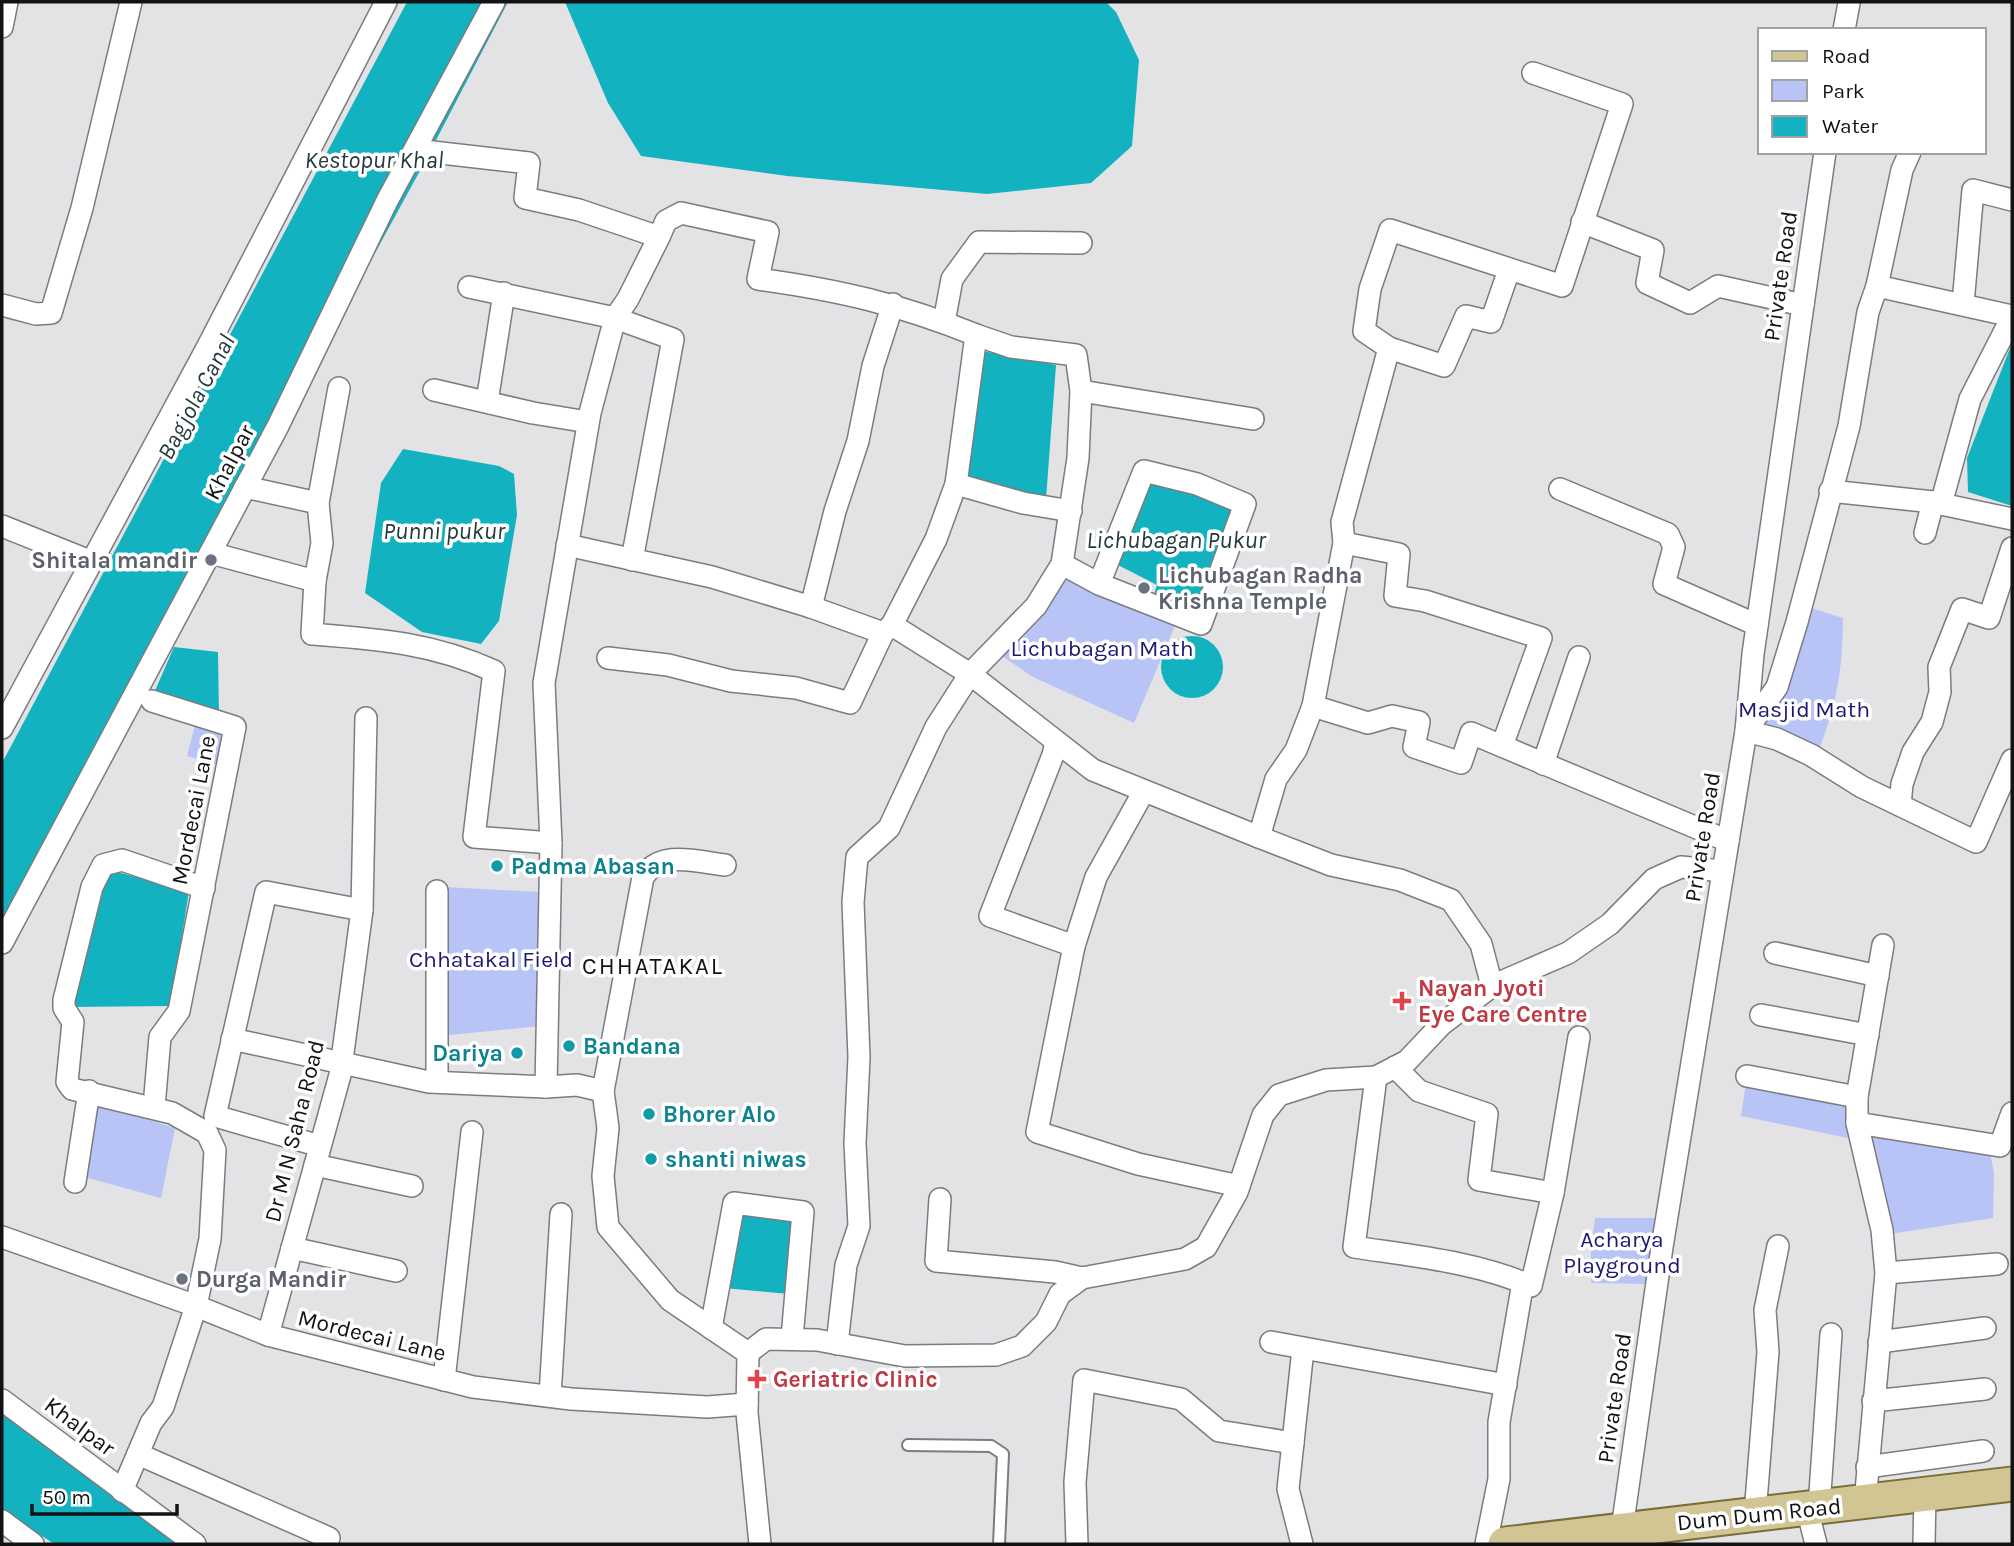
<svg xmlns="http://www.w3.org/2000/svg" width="2014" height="1546" viewBox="0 0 2014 1546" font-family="Karla,sans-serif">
	<rect width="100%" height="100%" fill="#e3e3e6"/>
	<g fill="#b8c3f6">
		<path d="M1065 570 1177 621 1134 723 1033 677 1002 656Z"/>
		<path d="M1808 607 1843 618C1842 672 1838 700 1818 752L1760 724Z"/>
		<path d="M195 725 223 727 216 764 187 756Z"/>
		<path d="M444 887 541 892 540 1026 440 1036Z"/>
		<path d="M1747 1076 1855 1096 1853 1139 1741 1116Z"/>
		<path d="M95 1103 175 1128 161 1198 81 1176Z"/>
		<path d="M1865 1133 1990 1152 1994 1174 1993 1218 1890 1234Z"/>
		<path d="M1595 1218H1660L1650 1284 1591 1283V1254Z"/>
	</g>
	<g fill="#12b2c0">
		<path d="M407 2H508L422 167 2 936V763Z"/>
		<path d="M565 2H1106L1116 12 1139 60 1132 146 1091 183 987 194 787 176 641 156 608 103Z"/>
		<path d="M2012 343V506L1968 492 1967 458Z"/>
		<path d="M983 351 1056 365 1046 499 963 479Z"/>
		<path d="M403 449 499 466 514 474 517 515 499 621 481 644 422 632 365 593 381 483Z"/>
		<path d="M1148 480 1238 507 1199 621 1153 597 1157 585 1116 564Z"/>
		<circle cx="1192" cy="667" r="31"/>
		<path d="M174 647 218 652 219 717 154 693Z"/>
		<path d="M102 868 189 891 171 1006 69 1007Z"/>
		<path d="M740 1211 795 1220 789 1294 724 1288Z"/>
		<path d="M2 1409 191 1544H54L2 1509Z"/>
	</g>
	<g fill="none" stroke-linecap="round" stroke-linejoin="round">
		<defs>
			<path id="lane" d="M908 1445 991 1446 1003 1454 999 1544"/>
			<g id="street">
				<path d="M2 27 7 2"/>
				<path d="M1844 30 1849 3"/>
				<path d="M415 150 529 163 525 198 579 210 659 237 666 221 681 213 768 232 758 279C839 290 899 304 976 335L956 484 936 539 892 625"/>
				<path d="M1910 152 1902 170 1877 286 1868 312 1849 426 1797 622 1777 687 1746 731 1777 739 1811 755 1862 787 1976 842 2012 760"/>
				<path d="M1582 222 1653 250 1647 283 1690 303 1718 286 1803 305"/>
				<path d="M1509 270 1491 322 1466 316 1444 366 1389 348 1364 331 1370 289 1390 230 1562 286 1622 104 1533 73"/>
				<path d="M1877 286 2012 316"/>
				<path d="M1963 304 1973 190 2012 200"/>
				<path d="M2 305 36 314 51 313 82 208 131 2"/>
				<path d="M2012 317 1970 399 1941 504 2012 519"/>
				<path d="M944 322 952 279 979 242 1081 243"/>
				<path d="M339 388 318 503 322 543 315 581 312 634C378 639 433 643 494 671L474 837 551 843"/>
				<path d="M434 390 533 413 588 422"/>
				<path d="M1081 391 1253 419"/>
				<path d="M487 402 504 293"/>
				<path d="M956 484 1023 503 1071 511"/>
				<path d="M245 487 318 503"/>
				<path d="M1560 489 1668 534 1674 547 1664 584 1757 625"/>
				<path d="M1830 491 1933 502"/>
				<path d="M2 526 92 562"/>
				<path d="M1925 533 1933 502 1941 504"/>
				<path d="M1344 543 1399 554 1395 596 1425 601 1541 638 1502 746"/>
				<path d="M567 545 712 577 811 607 883 633 892 625 970 674 1093 770 1259 837 1276 779 1296 750 1313 706 1344 543 1342 522 1389 348"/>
				<path d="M211 553 315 581"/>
				<path d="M632 560 673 339 615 318 628 299 659 237"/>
				<path d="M1062 564 1099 584 1201 624 1245 504 1197 484 1144 471 1099 584"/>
				<path d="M811 607 835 511 858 441 873 366 893 304"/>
				<path d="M608 658 668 665 731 681 796 688 850 703 883 633"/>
				<path d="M152 701 235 727 179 1011 160 1037 154 1107"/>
				<path d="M1313 706 1368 723 1392 716 1419 722 1414 747 1461 763 1471 733 1728 841"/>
				<path d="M2 728 207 348 386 2"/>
				<path d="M1056 742 1053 755 990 916 1074 946 1037 1132 1138 1164 1239 1186"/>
				<path d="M1543 764 1579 657"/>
				<path d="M1900 805 1902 784 1913 752 1932 722 1940 692 1939 667 1962 609 1989 618 2012 548"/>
				<path d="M1259 837 1331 865 1400 880 1451 900 1481 944 1492 986"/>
				<path d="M437 891V1082"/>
				<path d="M362 910 366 718"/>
				<path d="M2 943 278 426 387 201 494 2"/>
				<path d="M1074 946 1096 877 1144 791"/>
				<path d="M1775 953 1878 976"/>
				<path d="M1761 1015 1868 1035"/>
				<path d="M232 1039 429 1082 546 1087 551 843 544 683 590 413 615 318 469 287"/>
				<path d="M1395 1067 1419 1091 1487 1114 1479 1180 1553 1193"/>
				<path d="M1747 1076 1857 1097"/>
				<path d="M1376 1077 1354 1247C1413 1256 1477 1262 1531 1286L1553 1193 1579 1037"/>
				<path d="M546 1087 577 1085 603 1091 608 1128 603 1176 608 1227 670 1300 748 1353 747 1413 760 1544"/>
				<path d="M603 1091 643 877C661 849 697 862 725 865"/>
				<path d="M1857 1123 2000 1146 2012 1113"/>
				<path d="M315 1165 412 1186"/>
				<path d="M75 1182 89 1091"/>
				<path d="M940 1199 936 1261 1055 1272 1082 1278"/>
				<path d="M2 1237 196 1306 268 1335 473 1387 571 1399 707 1407 747 1404"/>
				<path d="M292 1248 396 1271"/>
				<path d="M1886 1273 1997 1264"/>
				<path d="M711 1328 734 1203 803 1212 792 1338"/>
				<path d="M268 1335 340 1075 362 910 266 892 215 1116 320 1146"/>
				<path d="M1271 1342 1506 1385"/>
				<path d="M1879 1342 1985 1328"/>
				<path d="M837 1344 846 1265 859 1226 855 1143 859 1057 853 902 857 857 889 828 936 727 970 674 1036 606 1062 564 1078 458 1081 391 1076 355 1011 347 976 335"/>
				<path d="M748 1353 766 1339 817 1340 905 1356 996 1355 1022 1346 1046 1322 1060 1294 1082 1278 1185 1259 1206 1247 1237 1192 1263 1115 1279 1095 1326 1080 1376 1077 1407 1061 1441 1025 1492 986 1568 953 1610 924 1654 879 1681 867 1723 871"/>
				<path d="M444 1380 472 1132"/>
				<path d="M550 1396 561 1214"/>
				<path d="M2 1400 195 1544"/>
				<path d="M1873 1401 1985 1389"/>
				<path d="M138 1454 329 1538 325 1544"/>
				<path d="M1867 1467 1983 1451"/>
				<path d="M122 1491 151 1423 163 1407 196 1306 210 1239 215 1150 207 1133 172 1113 72 1089 67 1082 73 1022 64 1008V1000L92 887 103 865 122 860 204 888"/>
				<path d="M1865 1502 1886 1273 1882 1230 1857 1123V1097L1883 945"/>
				<path d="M1819 1507 1831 1334"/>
				<path d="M1807 1509 1816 1544"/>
				<path d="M1755 1514 1768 1352 1765 1310 1778 1246"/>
				<path d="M2 1521 33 1544"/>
				<path d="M1622 1529 1662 1247 1746 731 1753 654 1825 152"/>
				<path d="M1077 1544 1075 1482 1084 1380 1181 1399 1219 1431 1293 1443"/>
				<path d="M1302 1544 1288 1489 1303 1349"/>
				<path d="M1486 1544 1499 1479V1422L1523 1282"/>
				<path d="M1924 1544 1925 1495"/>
			</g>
			<path id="primary" d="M1505 1544 2012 1484"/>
		</defs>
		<use href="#lane" stroke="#7b7c7f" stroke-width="14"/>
		<use href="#street" stroke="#7b7c7f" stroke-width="24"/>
		<use href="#primary" stroke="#796d38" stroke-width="37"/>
		<use href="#lane" stroke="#fff" stroke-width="10"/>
		<use href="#street" stroke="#fff" stroke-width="21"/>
		<use href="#primary" stroke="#d0c593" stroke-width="33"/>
	</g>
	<g fill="#6b7280" stroke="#fff" stroke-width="2.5">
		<circle cx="211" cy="560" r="7"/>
		<circle cx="1144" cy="588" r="7"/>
		<circle cx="182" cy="1279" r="7"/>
	</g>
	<g fill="#0f9aa8" stroke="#fff" stroke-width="2.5">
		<circle cx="497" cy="866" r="7"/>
		<circle cx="569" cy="1046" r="7"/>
		<circle cx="517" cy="1053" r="7"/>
		<circle cx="649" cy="1114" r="7"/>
		<circle cx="651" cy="1159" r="7"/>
	</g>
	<g fill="#e0444e" stroke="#fff" stroke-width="2.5">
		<path d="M1398.5 990.5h7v7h7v7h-7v7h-7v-7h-7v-7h7z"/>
		<path d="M753.5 1368.5h7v7h7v7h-7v7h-7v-7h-7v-7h7z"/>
	</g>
	<g text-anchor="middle" stroke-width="7" stroke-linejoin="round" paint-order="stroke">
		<g font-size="23" fill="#121314" stroke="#fff">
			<text transform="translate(1780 276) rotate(-82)" y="8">Private Road</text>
			<text transform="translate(229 462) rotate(-62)" y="8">Khalpar</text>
			<text transform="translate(193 810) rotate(-79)" y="8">Mordecai Lane</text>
			<text transform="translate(1702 837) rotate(-81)" y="8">Private Road</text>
			<text transform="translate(294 1131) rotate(-76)" y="8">Dr M N Saha Road</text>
			<text transform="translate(372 1335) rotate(14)" y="8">Mordecai Lane</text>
			<text transform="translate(1614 1398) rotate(-82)" y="8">Private Road</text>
			<text transform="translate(80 1426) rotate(37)" y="8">Khalpar</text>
			<text transform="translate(1759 1514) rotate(-6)" y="8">Dum Dum Road</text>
		</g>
		<g font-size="23" font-weight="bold" fill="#5b616d" stroke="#fff" text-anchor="start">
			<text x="197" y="568" text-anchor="end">Shitala mandir</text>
			<text x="1158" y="583">Lichubagan Radha<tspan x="1158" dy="26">Krishna Temple</tspan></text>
			<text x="196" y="1287">Durga Mandir</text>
		</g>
		<g font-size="23" fill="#1d1872" stroke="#fff">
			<text x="1102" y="656">Lichubagan Math</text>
			<text x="1804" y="717">Masjid Math</text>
			<text x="491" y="967">Chhatakal Field</text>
			<text x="1622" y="1247">Acharya<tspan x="1622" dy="26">Playground</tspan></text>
		</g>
		<g font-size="23" font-weight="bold" fill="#0d838f" stroke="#fff" text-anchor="start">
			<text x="511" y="874">Padma Abasan</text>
			<text x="583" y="1054">Bandana</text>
			<text x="503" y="1061" text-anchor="end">Dariya</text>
			<text x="663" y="1122">Bhorer Alo</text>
			<text x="665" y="1167">shanti niwas</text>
		</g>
		<g font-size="23" font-weight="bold" fill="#be3a42" stroke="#fff" text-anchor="start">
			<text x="1418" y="996">Nayan Jyoti<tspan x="1418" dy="26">Eye Care Centre</tspan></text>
			<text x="773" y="1387">Geriatric Clinic</text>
		</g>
		<g font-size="24" font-style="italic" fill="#233a3d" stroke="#fff">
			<text x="374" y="168">Kestopur Khal</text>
			<text transform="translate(196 397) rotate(-62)" y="8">Bagjola Canal</text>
			<text x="444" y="539">Punni pukur</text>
			<text x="1176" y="548">Lichubagan Pukur</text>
		</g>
		<g font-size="24" letter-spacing="2" fill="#121314" stroke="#fff">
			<text x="653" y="974">CHHATAKAL</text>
		</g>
	</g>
	<rect width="2014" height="1546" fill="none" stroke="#121314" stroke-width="7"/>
	<rect x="1758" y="28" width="228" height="126" fill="#ffffff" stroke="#a0a1a1" stroke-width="2"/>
	<rect x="1772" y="51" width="35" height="10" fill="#d0c593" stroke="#a0a1a1" stroke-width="2"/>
	<text x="1822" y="63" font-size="21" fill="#121314">Road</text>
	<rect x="1772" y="80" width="35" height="21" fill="#b8c3f6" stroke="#a0a1a1" stroke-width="2"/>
	<text x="1822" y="98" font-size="21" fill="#121314">Park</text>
	<rect x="1772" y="116" width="35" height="21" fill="#12b2c0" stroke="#a0a1a1" stroke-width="2"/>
	<text x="1822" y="133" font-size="21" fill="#121314">Water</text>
	<path d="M32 1504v10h145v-10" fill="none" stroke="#121314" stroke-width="3.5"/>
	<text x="42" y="1504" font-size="21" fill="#121314" stroke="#ffffff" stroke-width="5" paint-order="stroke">50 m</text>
</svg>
